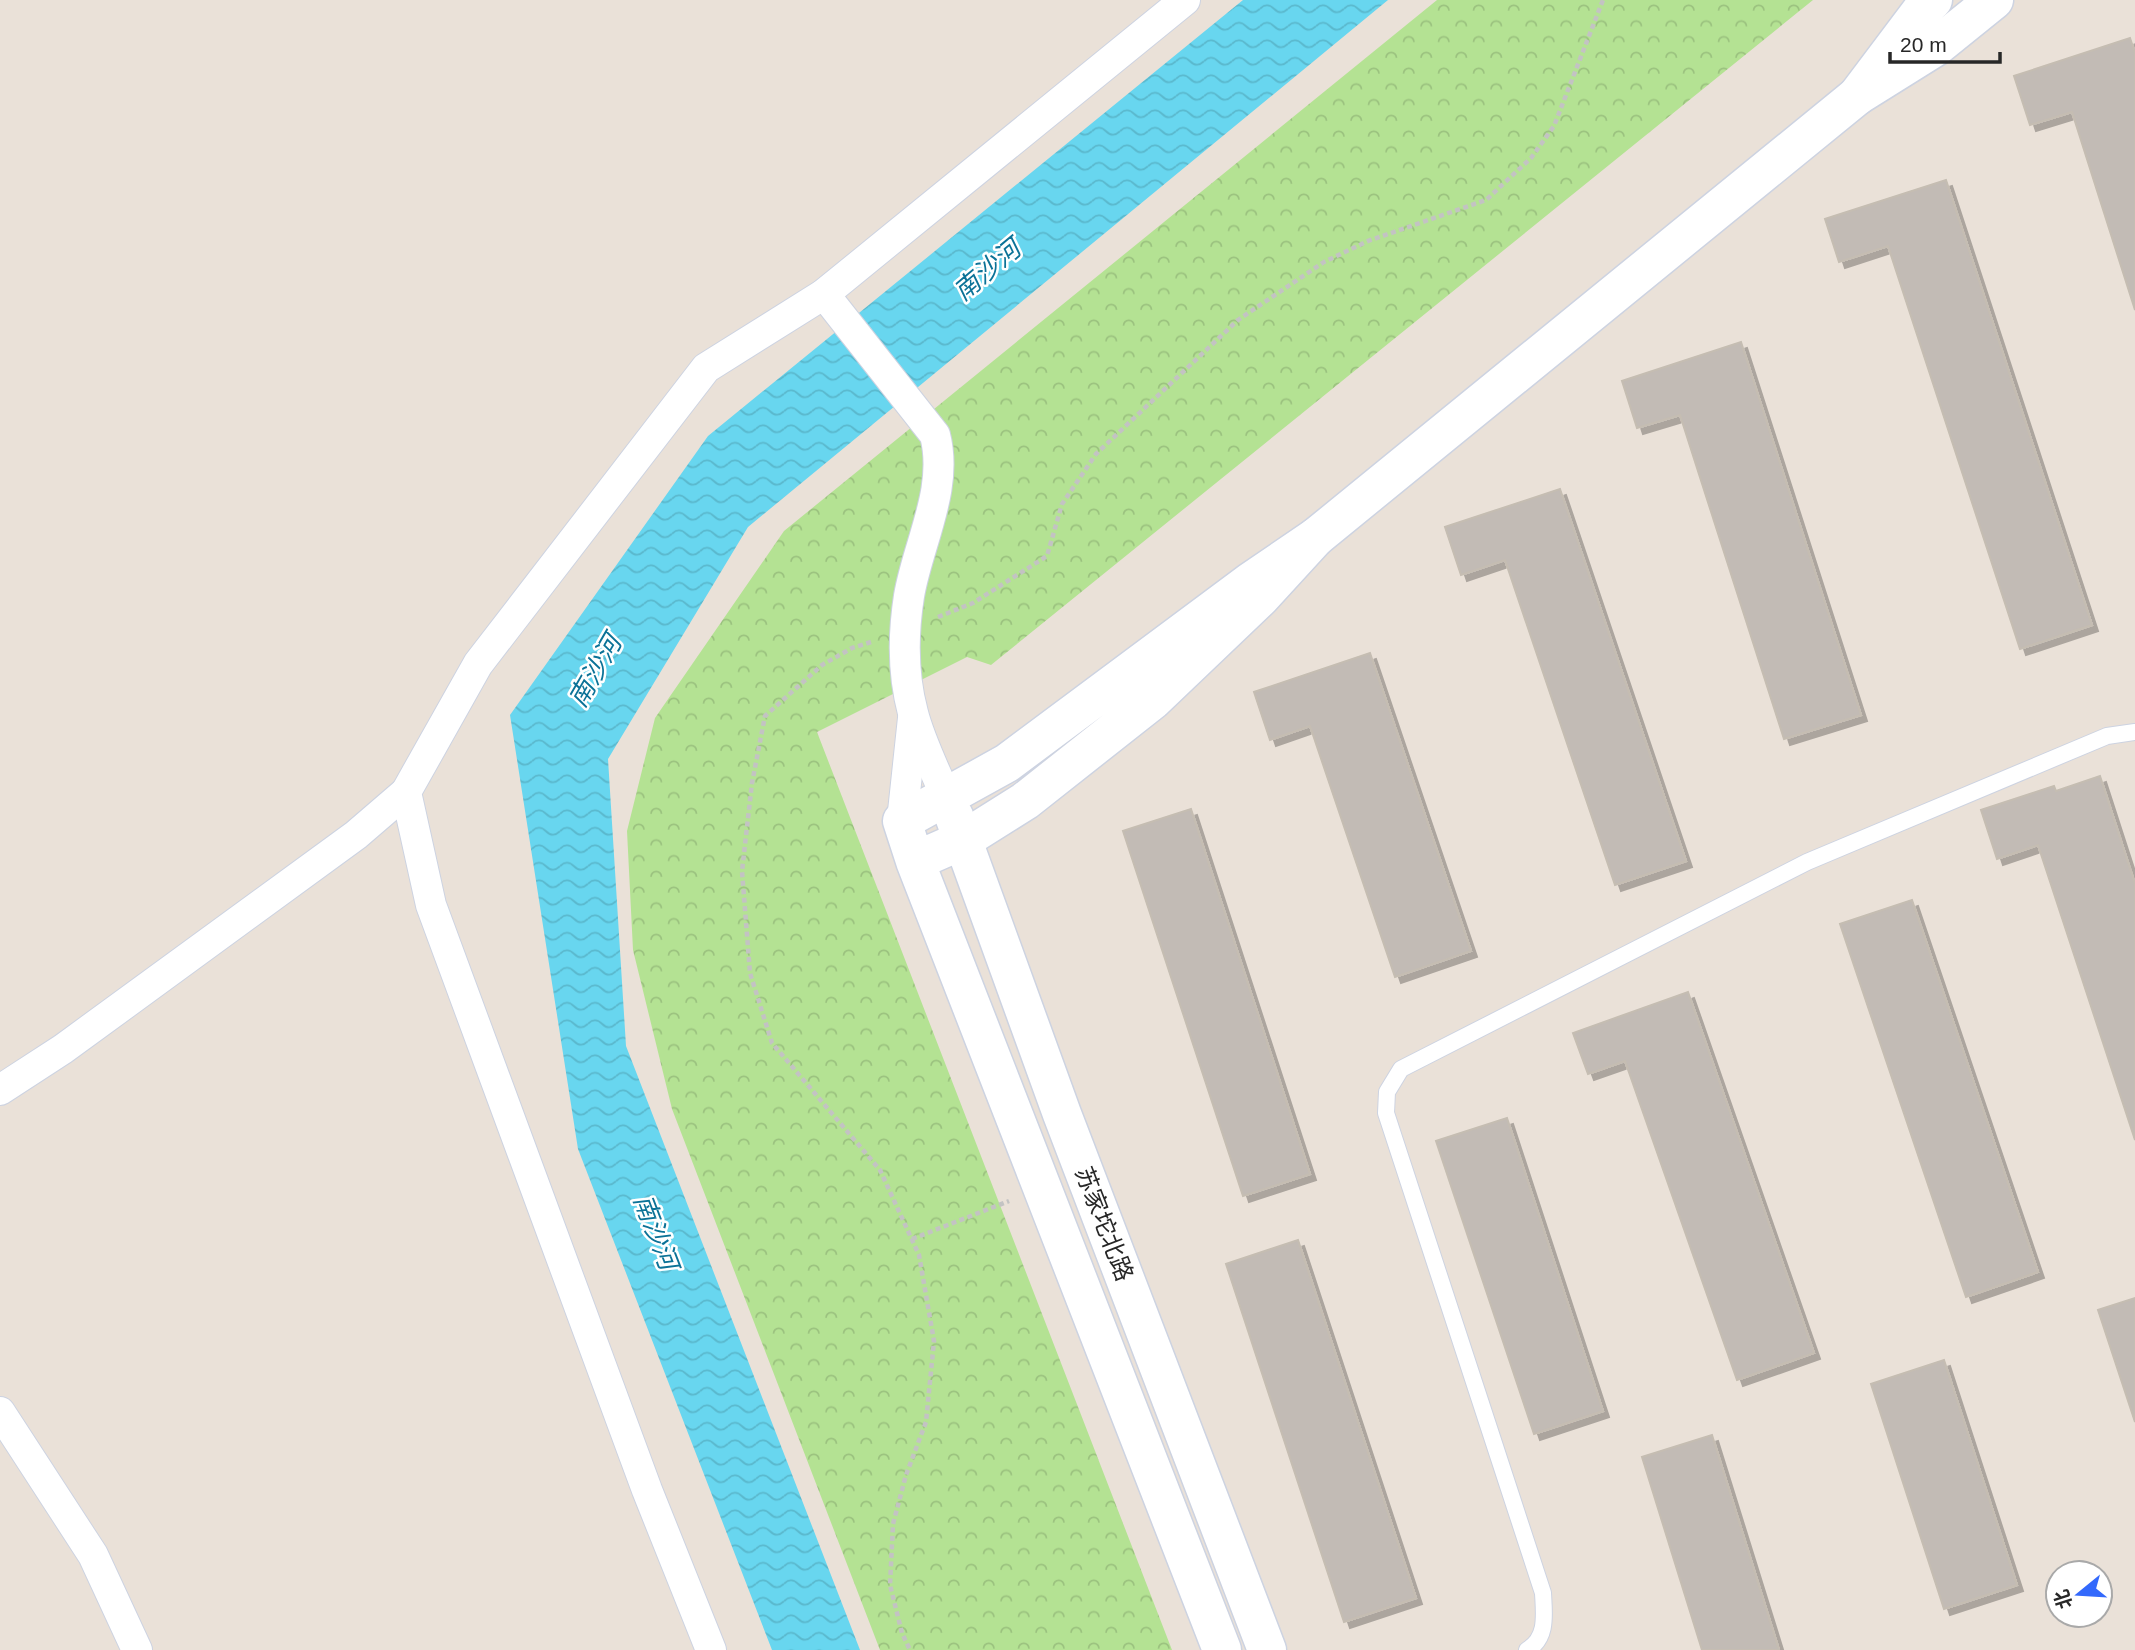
<svg xmlns="http://www.w3.org/2000/svg" width="2135" height="1650" viewBox="0 0 2135 1650" font-family="Arial,'Noto Sans SC',sans-serif">
	<defs>
		<pattern id="forest-crowns" width="20" height="18" patternUnits="userSpaceOnUse" patternTransform="scale(1.75)"><rect width="20" height="18" fill="#b4e293"/><path d="M2 6a3 3 0 1 1 6 0M12 15a3 3 0 1 1 6 0" fill="none" stroke="#9bc27f"/></pattern>
		<pattern id="water-waves" width="16" height="10" patternUnits="userSpaceOnUse" patternTransform="scale(1.75)"><rect width="16" height="10" fill="#68d6ef"/><path d="M0 5q4-4 8 0t8 0" fill="none" stroke="#5ab8cd"/></pattern>
		<filter id="shadow"><feDropShadow dx="6" dy="6" stdDeviation="0" flood-color="#0004"/></filter>
	</defs>
	<rect width="100%" height="100%" fill="#eae1d8"/>
	<path fill="url(#forest-crowns)" d="M1437 0H1813L991 665 967 657 817 732 1172 1650H880L672 1109 633 950 627 831 655 718 784 531Z"/>
	<path fill="url(#water-waves)" d="M1243 0H1388L748 527 608 759 626 1046 860 1650H772L578 1149 510 715 708 436Z"/>
	<g fill="#c2bbb5" stroke="#c5bdb2" stroke-width="2" filter="url(#shadow)">
		<path d="M2130 38 2135 53V310L2072 112 2030 125 2014 76Z"/>
		<path d="M1946 180 2092 625 2020 649 1888 246 1839 262 1825 219Z"/>
		<path d="M1741 342 1861 715 1784 739 1680 415 1637 428 1622 381Z"/>
		<path d="M1560 489 1686 861 1615 885 1505 560 1461 575 1445 527Z"/>
		<path d="M1370 653 1471 951 1395 977 1310 726 1270 740 1254 692Z"/>
		<path d="M2100 776 2135 884V1140L2038 845 1997 859 1981 810 2054 786 2056 791Z"/>
		<path d="M1191 809 1310 1174 1243 1196 1123 831Z"/>
		<path d="M1912 900 2038 1272 1966 1297 1840 924Z"/>
		<path d="M1688 992 1814 1353 1737 1380 1625 1061 1588 1074 1573 1033Z"/>
		<path d="M1507 1118 1603 1411 1534 1434 1436 1141Z"/>
		<path d="M1298 1240 1416 1598 1344 1622 1226 1264Z"/>
		<path d="M2135 1298V1422L2098 1310Z"/>
		<path d="M1944 1360 2017 1585 1944 1609 1871 1384Z"/>
		<path d="M1712 1435 1779 1650H1702L1642 1457Z"/>
	</g>
	<g fill="none" stroke-linecap="round" stroke-linejoin="round">
		<defs>
			<path id="service" d="M1527 1650C1548 1638 1544 1614 1543 1593L1386 1113 1387 1092 1401 1069 1807 862 2107 736 2135 732"/>
			<g id="minor">
				<path d="M824 294 935 435C949 489 918 543 909 596 903 634 903 676 913 713 920 741 935 770 946 797"/>
				<path d="M902 821 913 718"/>
				<path d="M0 1090 63 1049 356 835 406 792"/>
				<path d="M0 1412 93 1555 137 1650"/>
				<path d="M711 1650 647 1490 431 905 406 792 478 664 706 368 824 294 1185 0"/>
			</g>
			<g id="tertiary">
				<path d="M1933 0 1921 11 1857 96 1937 46 1994 0"/>
				<path d="M1316 537 1857 96"/>
				<path d="M954 816 1062 1114 1267 1650"/>
				<path d="M915 861 963 840 1025 801 1153 700 1261 597 1316 537 1250 582 1007 763 902 821 915 861 1222 1650"/>
			</g>
		</defs>
		<use href="#service" stroke="#cdd3e1" stroke-width="18"/>
		<use href="#minor" stroke="#cdd3e1" stroke-width="32"/>
		<use href="#tertiary" stroke="#cdd3e1" stroke-width="41"/>
		<g stroke="#c3c3c3" stroke-width="4.5" stroke-dasharray="5 3.5" stroke-linecap="butt">
			<path d="M938 617 973 603 1047 556 1062 504 1096 454 1238 320 1324 262 1368 241 1486 200 1531 158 1554 126 1603 0"/>
			<path d="M871 642 852 648 822 665 765 716 752 783 742 871 750 973 772 1043 880 1170 919 1255 934 1341 926 1422 906 1475 893 1524 890 1585 902 1633 910 1650"/>
			<path d="M912 1239 1009 1201"/>
		</g>
		<use href="#service" stroke="#fff" stroke-width="16"/>
		<use href="#minor" stroke="#fff" stroke-width="30"/>
		<use href="#tertiary" stroke="#fff" stroke-width="38"/>
	</g>
	<g text-anchor="middle" stroke-width="5" stroke-linejoin="round" paint-order="stroke">
		<g font-size="24" fill="#272727" stroke="#fff">
			<text transform="translate(1104 1224) rotate(69)" y="8">苏家坨北路</text>
		</g>
		<g font-size="26" font-style="italic" fill="#0b7297" stroke="#fff">
			<text transform="translate(987 270) rotate(-40)" y="9">南沙河</text>
			<text transform="translate(595 671) rotate(-60)" y="9">南沙河</text>
			<text transform="translate(656 1232) rotate(69)" y="9">南沙河</text>
		</g>
	</g>
	<g transform="translate(2079 1594) rotate(252)"><circle r="33" fill="#ffffff" stroke="#a9a9a9" stroke-width="2"/>
	<path d="M0-5L12 26L0 18L-12 26Z" fill="#3369fc"/>
	<text y="-10" font-size="19" font-weight="bold" text-anchor="middle" fill="#272727">北</text>
	</g>
	<path d="M1890 52v10h110v-10" fill="none" stroke="#272727" stroke-width="3.5"/>
	<text x="1900" y="52" font-size="21" fill="#272727" stroke="#ffffff" stroke-width="5" paint-order="stroke">20 m</text>
</svg>
